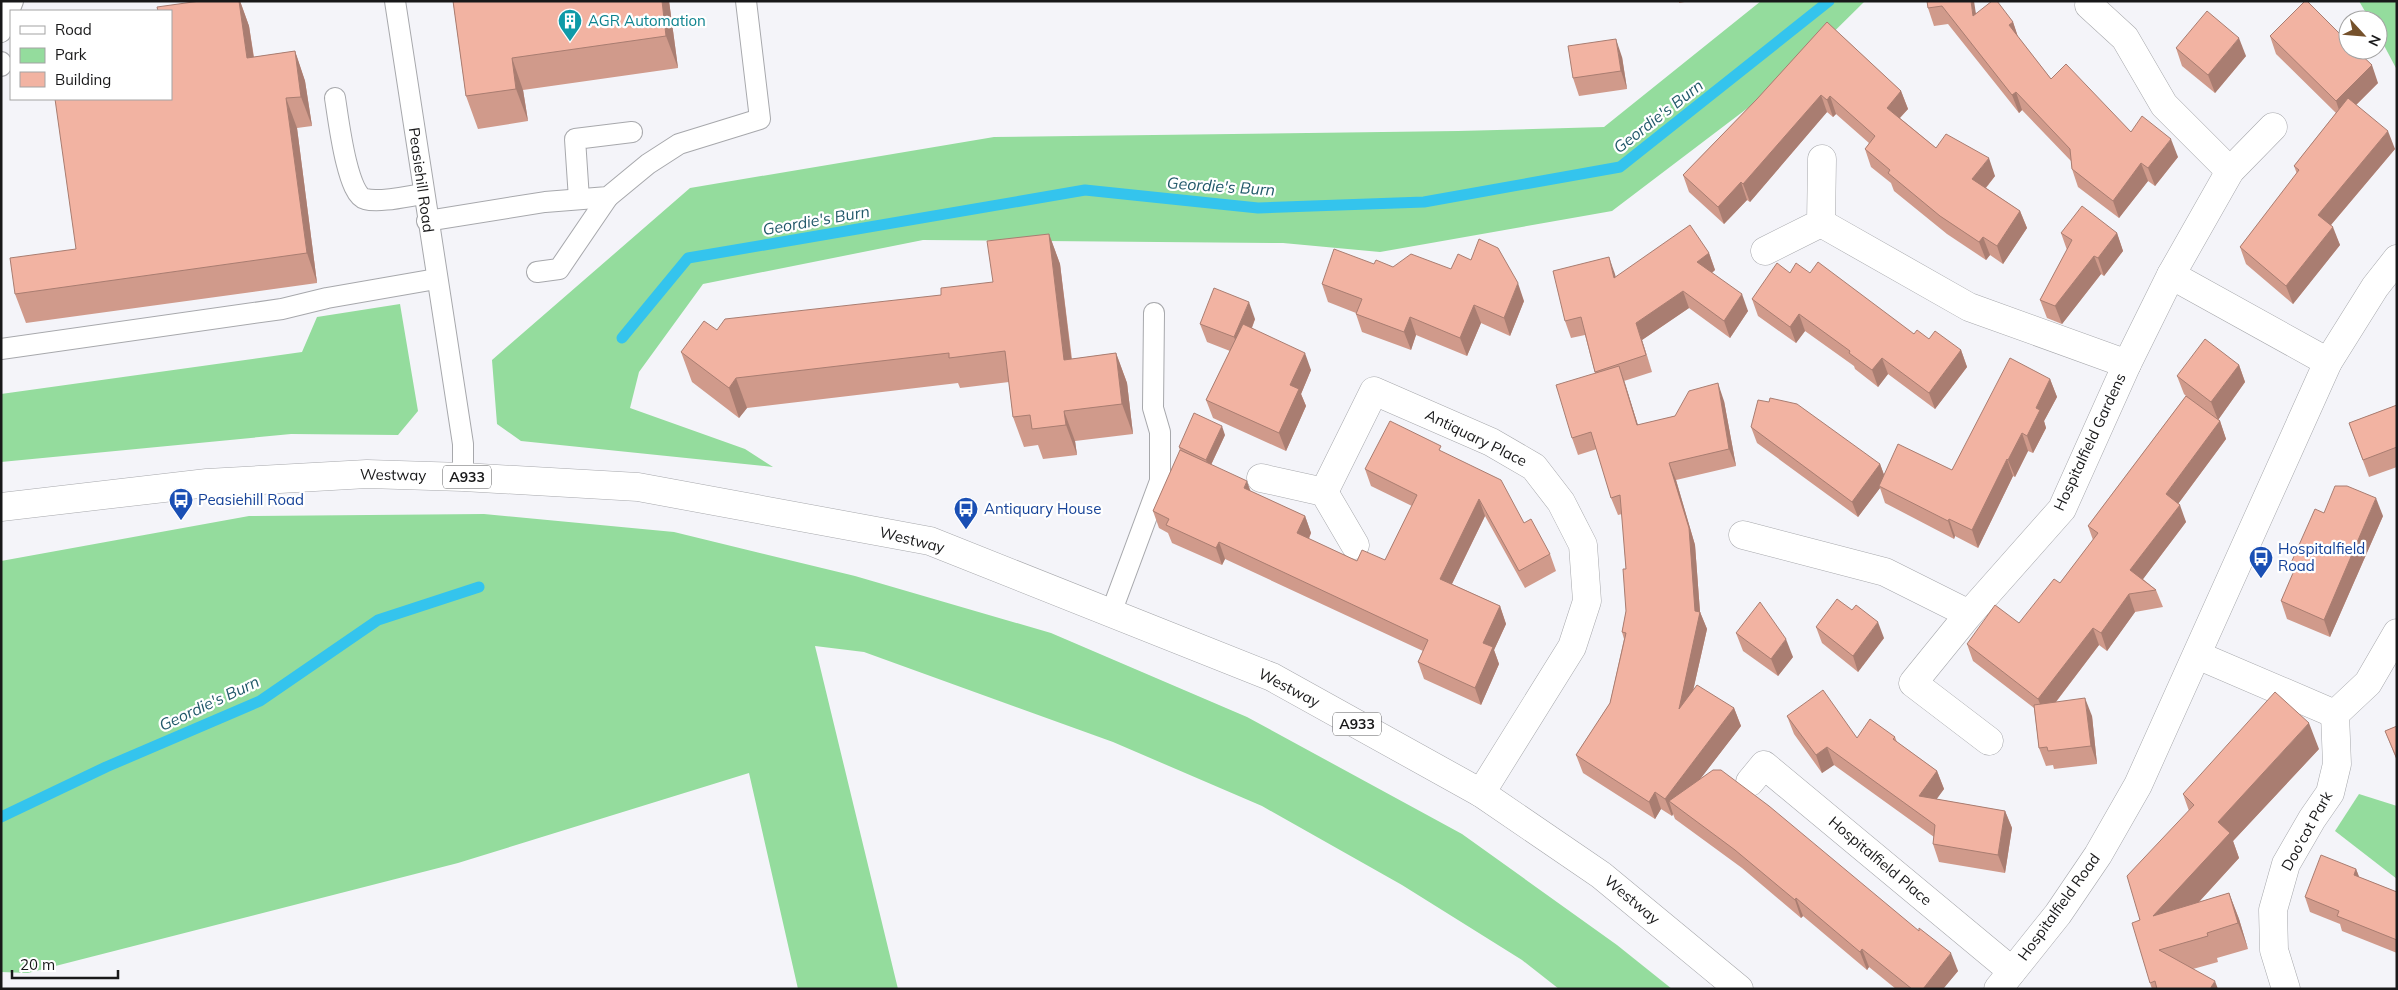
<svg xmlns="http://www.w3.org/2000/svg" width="2398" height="990" viewBox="0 0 2398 990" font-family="Mulish,sans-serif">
	<rect width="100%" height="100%" fill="#f4f4f9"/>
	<g fill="#94dc9d">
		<path d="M1761 1H1865L1786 79 1612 211 1380 252 1283 243 923 240 703 284 639 372 630 408 745 449 773 467 521 441 497 424 492 360 690 188 994 137 1458 131 1604 127Z"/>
		<path d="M2359 1H2397V70L2378 34V20H2370Z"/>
		<path d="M400 304 418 411 398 435 291 434 1 462V394L302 352 317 317Z"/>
		<path d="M484 514 674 532 855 576 1051 633 1247 717 1462 834 1617 945 1672 989H1559L1522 960 1402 885 1262 806 1113 742 864 652 815 646 898 989H798L749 773 458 863 28 973 1 972V561L249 516Z"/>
		<path d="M2359 794 2397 806V879L2335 831Z"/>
	</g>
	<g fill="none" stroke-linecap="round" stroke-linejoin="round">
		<g stroke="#34c4ed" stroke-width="11">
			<path d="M622 338 688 258 1085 190 1258 208 1424 202 1620 167 1829 1"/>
			<path d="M1 817 106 767 260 701 378 620 479 587"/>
		</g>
		<defs>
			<g id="service">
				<path d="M395 1 463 444V477"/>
				<path d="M1 32 13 1"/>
				<path d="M1 62V66"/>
				<path d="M335 98C338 116 347 195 365 199 380 203 408 196 423 194"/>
				<path d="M579 199 575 139 632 132"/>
				<path d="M427 221 545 202 608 197 648 164 679 144 760 119 746 1"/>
				<path d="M537 272 559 269 608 197"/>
				<path d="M1 349 282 309 327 298 436 279"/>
				<path d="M1111 613 1160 481V432L1153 408 1154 313"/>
			</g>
			<g id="minor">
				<path d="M2089 5 2125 38 2164 105 2230 171"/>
				<path d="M1821 223 1969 307 2127 364"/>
				<path d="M1765 251 1821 223 1822 159"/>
				<path d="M2171 275 2328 362"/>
				<path d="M1261 478 1324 492 1355 545"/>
				<path d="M1324 492 1374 391 1491 442 1534 467 1561 502 1583 545 1587 601 1572 647 1481 793"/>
				<path d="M1743 535 1885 572 1969 614"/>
				<path d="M2197 655 2335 714"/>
				<path d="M1989 741 1913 683 1969 614 2062 509 2127 364 2171 275 2230 171 2273 127"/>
				<path d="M1750 782 1764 765 2012 971"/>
				<path d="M1998 989 2058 914 2098 855 2138 785 2328 362 2375 287 2397 259"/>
				<path d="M2286 989 2274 950 2273 910 2286 864 2312 819 2330 793 2337 764 2335 714 2368 683 2397 633"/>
			</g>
			<path id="primary" d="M1 507 207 483 367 474 463 477 638 487 930 541 1272 677 1481 793 1601 875 1739 989"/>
		</defs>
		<use href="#service" stroke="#a7a8ac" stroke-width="22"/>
		<use href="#minor" stroke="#a7a8ac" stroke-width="29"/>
		<use href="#primary" stroke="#a7a8ac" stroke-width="29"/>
		<use href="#service" stroke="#fff" stroke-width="20"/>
		<use href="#minor" stroke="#fff" stroke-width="28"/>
		<use href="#primary" stroke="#fff" stroke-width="28"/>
	</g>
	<g fill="#d09a8b">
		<path d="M200 1H240L249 26 254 57 295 51 305 81 312 126 297 128 317 283 26 323 15 294 76 249 171 99Z"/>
		<path d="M453 1H669L678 68 523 90 528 121 478 129 466 96Z"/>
		<path d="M1679 1H1690L1679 3Z"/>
		<path d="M1927 1 2013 22 2018 37 2051 79 2131 132 2178 157 2155 186 2148 181 2119 218 2078 187 2072 169 2071 161 2022 110 2019 113 1948 24 1934 26 1928 8Z"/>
		<path d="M1827 22 1901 91 1908 109 1900 118 1936 148 1995 176 1986 188 2020 211 2027 228 2003 264 1990 255 1986 260 1947 234 1894 191 1891 183 1871 167 1865 149 1869 143 1836 114 1833 117 1827 112 1750 202 1747 200 1724 224 1689 192 1683 175 1757 99Z"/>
		<path d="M2270 36 2378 83 2356 105 2395 149 2331 225 2340 245 2293 304 2246 264 2240 247 2297 174 2294 166 2336 113 2276 54Z"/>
		<path d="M2176 48 2246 56 2215 93 2182 66Z"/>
		<path d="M1622 57 1627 89 1579 96 1573 78Z"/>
		<path d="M2061 233H2117L2123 251 2104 276 2101 274 2062 324 2047 318 2040 300 2067 250Z"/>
		<path d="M1049 234 1060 264 1072 359 1116 353 1127 383 1133 434 1075 441 1077 455 1043 459 1038 445 1024 447 1013 417 1009 382 960 388 958 383 747 408 739 418 692 382 681 352 717 330 941 295 993 282Z"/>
		<path d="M1709 253 1715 270 1712 273 1748 311 1730 338 1689 308 1642 340 1652 372 1624 381 1638 425 1675 416 1724 401 1736 466 1676 480 1695 545 1700 612 1707 629 1693 691 1734 708 1741 726 1700 779 1958 971 1943 989H1896L1869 967 1867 970 1803 916 1801 918 1742 868 1675 819 1673 814 1672 816 1661 809 1655 819 1583 773 1576 755 1610 703 1624 639 1622 632 1626 611V569L1622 514 1618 515 1611 498 1597 449 1578 455 1572 438 1595 373 1585 335 1571 338 1565 321 1616 277Z"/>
		<path d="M1393 267 1524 301 1510 336 1481 323 1467 356 1416 335 1411 350 1362 332 1356 314V313L1328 302 1322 284Z"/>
		<path d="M1790 273 1914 334 1961 350 1967 367 1935 409 1888 374 1878 387 1855 369 1854 366 1805 331 1796 343 1758 316 1752 299Z"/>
		<path d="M1255 319 1252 328 1311 370 1301 394 1306 406 1286 451 1213 418 1206 400 1230 351 1207 342 1200 324Z"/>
		<path d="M2239 365 2245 382 2218 420 2220 421 2226 439 2178 504 2186 522 2143 579 2156 590 2163 607 2135 612 2107 651 2099 645 2056 702 2092 716 2097 764 2054 769 2053 765 2046 766 2039 748 2034 708 1973 661 1967 644 2019 623 2060 583 2093 540 2088 526 2186 396 2184 394 2177 376Z"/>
		<path d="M2050 379 2057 397 2044 421 2046 428 2033 453 2028 451 2015 477 2013 476 1978 548 1955 536 1954 539 1885 503 1880 488 1858 517 1757 443 1751 427 1880 464 1884 475 1952 470Z"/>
		<path d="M2397 405V467L2369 477 2349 423Z"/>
		<path d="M1225 435 1211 465 1250 491 1305 516 1311 533 1309 539 1357 561 1385 560 1412 506 1371 486 1365 469 1443 452 1524 523 1550 554 1556 571 1525 588 1485 516 1452 584 1500 606 1506 624 1494 650 1499 664 1481 705 1424 679 1418 662 1423 651 1225 559 1222 565 1172 543 1168 533 1159 528 1153 511 1180 451 1179 447Z"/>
		<path d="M2324 513 2383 516 2330 637 2287 619 2281 601 2294 572 2291 563Z"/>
		<path d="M1816 627 1884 638 1858 672 1822 643Z"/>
		<path d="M1736 633 1793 657 1778 676 1743 651Z"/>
		<path d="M1787 716 1857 738 1895 737 1897 742 1937 771 1944 789 1936 799 2005 811 2012 828 2005 873 1939 862 1933 844 1934 837 1834 765 1822 773 1794 734Z"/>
		<path d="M2397 726V761L2385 731Z"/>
		<path d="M2319 749 2233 841 2239 858 2199 902 2229 893 2239 919 2248 949 2217 958 2218 962 2193 969 2218 989H2152L2150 983 2189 811 2183 794Z"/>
		<path d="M2356 869 2359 877 2397 892V953L2342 931 2340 924 2310 912 2305 897Z"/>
	</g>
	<g fill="#a97d71">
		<path d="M239 1H240L249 26 258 87 247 58Z"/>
		<path d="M662 1H669L678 68 666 36Z"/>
		<path d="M1971 1H1974L1979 34 1973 16Z"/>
		<path d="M2013 22 2019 40 2009 25Z"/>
		<path d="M2239 38 2246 56 2215 93 2208 75Z"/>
		<path d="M1616 39 1622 57 1627 89 1621 71Z"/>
		<path d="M295 51 305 81 312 126 301 97Z"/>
		<path d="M512 58 523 90 528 121 516 89Z"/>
		<path d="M2372 65 2378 83 2342 119 2336 101Z"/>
		<path d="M1901 91 1908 109 1893 125 1887 108Z"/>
		<path d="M2016 92 2022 110 2019 113 2012 95Z"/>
		<path d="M1821 95 1827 112 1750 202 1743 184Z"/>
		<path d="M1830 96 1836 114 1833 117 1827 100Z"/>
		<path d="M286 98 297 128 317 283 307 253Z"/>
		<path d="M2388 131 2395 149 2324 233 2318 215Z"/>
		<path d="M2171 139 2178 157 2155 186 2148 168Z"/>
		<path d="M1989 158 1995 176 1979 196 1972 179Z"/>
		<path d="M2141 163 2148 181 2119 218 2113 201Z"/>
		<path d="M1741 182 1747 200 1724 224 1718 207Z"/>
		<path d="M2020 211 2027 228 2003 264 1997 246Z"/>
		<path d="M2333 227 2340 245 2293 304 2286 286Z"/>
		<path d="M2117 233 2123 251 2104 276 2098 258Z"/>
		<path d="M1049 234 1060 264 1075 390 1064 360Z"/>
		<path d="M1983 237 1990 255 1986 260 1979 242Z"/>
		<path d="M1709 253 1715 270 1703 279 1697 262Z"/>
		<path d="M2094 256 2101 274 2062 324 2055 306Z"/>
		<path d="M1609 257 1615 274 1620 295 1614 278Z"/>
		<path d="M1518 283 1524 301 1510 336 1504 318Z"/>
		<path d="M1683 291 1689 308 1642 340 1652 372 1636 323Z"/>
		<path d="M1742 294 1748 311 1730 338 1724 321Z"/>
		<path d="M1249 302 1255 319 1241 355 1234 337Z"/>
		<path d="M1474 305 1481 323 1467 356 1460 338Z"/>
		<path d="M1799 314 1805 331 1796 343 1790 327Z"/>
		<path d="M1410 317 1416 335 1411 350 1404 332Z"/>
		<path d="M1961 350 1967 367 1935 409 1929 393Z"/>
		<path d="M1116 353 1127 383 1133 434 1122 404Z"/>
		<path d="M1305 353 1311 370 1301 394 1306 406 1286 451 1279 433 1290 385Z"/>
		<path d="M1882 358 1888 374 1878 387 1872 370Z"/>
		<path d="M2239 365 2245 382 2218 420 2211 402Z"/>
		<path d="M1619 366 1625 383 1643 442 1637 425Z"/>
		<path d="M736 378 747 408 739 418 729 388Z"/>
		<path d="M2050 379 2057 397 2044 421 2046 428 2033 453 2027 436 2036 408Z"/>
		<path d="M1718 383 1724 401 1736 466 1729 449Z"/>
		<path d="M1064 411 1075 441 1077 455 1066 425Z"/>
		<path d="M2220 421 2226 439 2172 512 2166 494Z"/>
		<path d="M1222 426 1225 435 1209 469 1206 460Z"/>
		<path d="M2022 433 2028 451 2015 477 2008 460Z"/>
		<path d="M2007 459 2013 476 1978 548 1972 530Z"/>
		<path d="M1669 463 1676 480 1695 545 1700 612 1707 629 1685 726 1679 709 1695 611Z"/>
		<path d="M1880 464 1886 480 1879 486 1880 488 1858 517 1852 502Z"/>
		<path d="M1247 481 1253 498 1244 488Z"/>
		<path d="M2376 498 2383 516 2330 637 2324 620Z"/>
		<path d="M1479 499 1485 516 1446 596 1440 579Z"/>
		<path d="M2180 505 2186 522 2137 587 2130 570Z"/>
		<path d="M1305 516 1311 533 1303 550 1297 533Z"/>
		<path d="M1949 519 1955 536 1954 539 1948 521Z"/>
		<path d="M1219 542 1225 559 1222 565 1216 548Z"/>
		<path d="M2129 594 2135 612 2107 651 2101 633Z"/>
		<path d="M1500 606 1506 624 1494 650 1499 664 1481 705 1475 688 1483 643Z"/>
		<path d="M1878 622 1884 638 1858 672 1853 656Z"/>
		<path d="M2093 628 2099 645 2045 716 2038 699Z"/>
		<path d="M1786 639 1793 657 1778 676 1771 659Z"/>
		<path d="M2085 698 2092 716 2097 764 2091 746Z"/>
		<path d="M1734 708 1741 726 1678 808 1669 801 1673 814 1672 816 1665 799Z"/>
		<path d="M2309 723 2319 749 2233 841 2239 858 2162 942 2153 916 2218 822Z"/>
		<path d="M1827 747 1834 765 1822 773 1816 755Z"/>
		<path d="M1937 771 1944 789 1926 814 1919 796Z"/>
		<path d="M1655 792 1661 809 1655 819 1649 802Z"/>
		<path d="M2005 811 2012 828 2005 873 1998 855Z"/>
		<path d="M2356 869 2362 884 2354 875Z"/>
		<path d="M2229 893 2239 919 2248 949 2238 923Z"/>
		<path d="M1796 898 1803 916 1801 918 1795 900Z"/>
		<path d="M1862 949 1869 967 1867 970 1860 952Z"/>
		<path d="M1951 953 1958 971 1943 989H1923Z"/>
		<path d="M2215 981 2218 989H2210Z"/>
	</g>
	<g fill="#f2b3a2" stroke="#a97d71">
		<path d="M200 1H239L247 58 295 51 301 97 286 98 307 253 15 294 10 258 76 249 55 99H171V11H158L157 7Z"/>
		<path d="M453 1H662L666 36 512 58 516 89 466 96Z"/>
		<path d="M1927 1H1971L1973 16 1992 1H1997L2013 22 2009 25 2051 79 2066 64 2131 132 2142 116 2171 139 2148 168 2141 163 2113 201 2072 169 2070 149 2016 92 2012 95 1942 6 1928 8Z"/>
		<path d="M2305 1H2307L2348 42V50H2356L2372 65 2336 101 2270 36Z"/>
		<path d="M2207 11 2239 38 2208 75 2176 48Z"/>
		<path d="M1827 22 1901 91 1887 108 1936 148 1946 134 1989 158 1972 179 2020 211 1997 246 1983 237 1979 242 1940 216 1888 173 1890 170 1865 149 1875 136 1830 96 1827 100 1821 95 1743 184 1741 182 1718 207 1683 175 1757 99Z"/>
		<path d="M1616 39 1621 71 1573 78 1568 46Z"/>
		<path d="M2348 98 2388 131 2318 215 2333 227 2286 286 2240 247 2299 170 2294 166Z"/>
		<path d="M2082 206 2117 233 2098 258 2094 256 2055 306 2040 300 2072 240 2061 233Z"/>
		<path d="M1690 225 1709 253 1697 262 1742 294 1724 321 1683 291 1636 323 1646 355 1595 372 1581 317 1565 321 1553 271 1609 257 1614 278Z"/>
		<path d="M1049 234 1064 360 1116 353 1122 404 1064 411 1066 425 1032 429 1030 415 1013 417 1005 351 949 358V353L736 378 729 388 681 352 704 321 717 330 725 319 941 295V288L993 282 987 241Z"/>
		<path d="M1479 239 1498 248 1518 283 1504 318 1474 305 1460 338 1410 317 1404 332 1356 314 1362 299 1322 284 1334 249 1374 264 1376 260 1393 267 1411 254 1451 269 1458 254 1471 260Z"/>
		<path d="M1818 262 1914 334 1917 330 1929 339 1935 331 1961 350 1929 393 1882 358 1872 370 1849 353 1850 351 1799 314 1790 327 1752 299 1777 263 1790 273 1796 263 1810 273Z"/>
		<path d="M1214 288 1249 302 1234 337 1200 324Z"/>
		<path d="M1243 324 1305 353 1290 385 1299 389 1279 433 1206 400Z"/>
		<path d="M2205 339 2239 365 2211 402 2177 376Z"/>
		<path d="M2010 358 2050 379 2036 408 2040 410 2027 436 2022 433 2008 460 2007 459 1972 530 1949 519 1948 521 1879 486 1898 444 1952 470Z"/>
		<path d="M1619 366 1637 425 1675 416 1689 391 1718 383 1729 449 1669 463 1689 528 1695 611 1700 612 1679 709 1697 685 1734 708 1665 799 1655 792 1649 802 1576 755 1610 703 1626 633 1622 632 1626 611 1623 569H1626L1620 495 1611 498 1591 432 1572 438 1556 385Z"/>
		<path d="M2186 396 2220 421 2166 494 2180 505 2130 570 2156 590 2129 594 2101 633 2093 628 2038 699 1967 644 1995 605 2019 623 2054 579 2060 583 2098 533 2088 526Z"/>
		<path d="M1770 398 1797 404 1880 464 1852 502 1751 427 1758 400 1769 402Z"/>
		<path d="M2397 405V447L2363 460 2349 423Z"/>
		<path d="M1194 413 1222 426 1206 460 1179 447Z"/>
		<path d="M1390 421 1441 446 1439 450 1501 480 1524 523 1531 519 1550 554 1519 571 1479 499 1440 579 1500 606 1483 643 1493 647 1475 688 1418 662 1428 640 1219 542 1216 548 1166 525 1169 519 1153 511 1180 450 1247 481 1244 488 1305 516 1297 533 1357 561 1362 550 1385 560 1417 495 1365 469Z"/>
		<path d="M2335 486H2347L2376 498 2324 620 2281 601 2296 566 2291 563 2315 509 2324 513Z"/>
		<path d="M1837 599 1852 610 1856 605 1878 622 1853 656 1816 627Z"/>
		<path d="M1760 602 1786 639 1771 659 1736 633Z"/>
		<path d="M1823 690 1857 738 1870 719 1895 737 1893 739 1937 771 1919 796 2005 811 1998 855 1933 844 1935 825 1827 747 1816 755 1787 716Z"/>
		<path d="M2275 692 2309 723 2218 822 2230 833 2153 916 2229 893 2238 923 2207 933 2208 936 2159 950 2215 981 2210 989H2157L2155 981 2150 983 2132 923 2140 920 2127 876 2194 805 2183 794Z"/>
		<path d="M2085 698 2091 746 2048 751 2047 747 2039 748 2034 705Z"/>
		<path d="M2397 726V759L2385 731Z"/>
		<path d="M1713 770H1721L1769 806 1919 931V928L1951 953 1923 989H1912L1862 949 1860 952 1796 898 1795 900 1735 850 1669 801Z"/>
		<path d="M2321 855 2356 869 2354 875 2397 892V940L2337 916 2339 911 2305 897Z"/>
	</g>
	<defs>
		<symbol id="building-pin" viewBox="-11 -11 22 30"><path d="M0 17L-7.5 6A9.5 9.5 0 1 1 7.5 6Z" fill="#0f9aa8" stroke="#fff"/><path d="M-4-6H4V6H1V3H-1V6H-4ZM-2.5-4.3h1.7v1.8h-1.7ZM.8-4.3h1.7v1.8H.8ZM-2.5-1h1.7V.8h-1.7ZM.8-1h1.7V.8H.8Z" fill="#fff"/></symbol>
		<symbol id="bus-pin" viewBox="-11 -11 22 30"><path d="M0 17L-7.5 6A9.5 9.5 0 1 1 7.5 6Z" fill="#1a4fb4" stroke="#fff"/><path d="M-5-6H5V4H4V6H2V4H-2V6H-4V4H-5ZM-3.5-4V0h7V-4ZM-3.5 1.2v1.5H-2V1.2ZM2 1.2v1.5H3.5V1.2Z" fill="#fff"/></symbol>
	</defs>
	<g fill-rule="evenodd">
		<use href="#building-pin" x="556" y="7" width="28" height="38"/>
		<use href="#bus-pin" x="167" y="486" width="28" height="38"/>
		<use href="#bus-pin" x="952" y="495" width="28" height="38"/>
		<use href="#bus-pin" x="2247" y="544" width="28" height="38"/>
	</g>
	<g text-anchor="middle" stroke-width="4.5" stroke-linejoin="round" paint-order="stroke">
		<g fill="#fff" stroke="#5d5d5e" stroke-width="1">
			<rect x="443" y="465.5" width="48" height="23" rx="4"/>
			<rect x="1333" y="712.5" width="48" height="23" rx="4"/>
		</g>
		<g font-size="14" font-weight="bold" fill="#181819">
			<text x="467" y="482">A933</text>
			<text x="1357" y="729">A933</text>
		</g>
		<g font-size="15" fill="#0d838f" stroke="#fff" text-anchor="start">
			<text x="588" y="26">AGR Automation</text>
		</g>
		<g font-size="15" fill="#181819" stroke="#fff">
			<text transform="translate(421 180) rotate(82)" y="5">Peasiehill Road</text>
			<text transform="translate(1476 438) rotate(26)" y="5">Antiquary Place</text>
			<text transform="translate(2090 442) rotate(-65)" y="5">Hospitalfield Gardens</text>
			<text transform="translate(393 475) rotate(1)" y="5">Westway</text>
			<text transform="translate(912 540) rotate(14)" y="5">Westway</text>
			<text transform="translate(1289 688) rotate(27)" y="5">Westway</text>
			<text transform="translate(2307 831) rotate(-61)" y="5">Doo'cot Park</text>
			<text transform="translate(1880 861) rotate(40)" y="5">Hospitalfield Place</text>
			<text transform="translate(1632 900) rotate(40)" y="5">Westway</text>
			<text transform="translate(2059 907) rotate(-54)" y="5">Hospitalfield Road</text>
		</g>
		<g font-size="15" fill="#164399" stroke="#fff" text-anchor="start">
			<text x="198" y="505">Peasiehill Road</text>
			<text x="984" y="514">Antiquary House</text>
			<text x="2278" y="554">Hospitalfield<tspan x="2278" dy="17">Road</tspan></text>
		</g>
		<g font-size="16" font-style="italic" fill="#22596a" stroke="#fff">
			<text transform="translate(1658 116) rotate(-38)" y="6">Geordie's Burn</text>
			<text transform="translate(1221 186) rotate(4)" y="6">Geordie's Burn</text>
			<text transform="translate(816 220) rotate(-10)" y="6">Geordie's Burn</text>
			<text transform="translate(209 703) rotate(-25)" y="6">Geordie's Burn</text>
		</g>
	</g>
	<rect width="2398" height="990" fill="none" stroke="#181819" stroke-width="5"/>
	<rect x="10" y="10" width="162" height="90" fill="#ffffff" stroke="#a3a3a3"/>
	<rect x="20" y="26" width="25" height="8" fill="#ffffff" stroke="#a3a3a3"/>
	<text x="55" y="35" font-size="15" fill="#181819">Road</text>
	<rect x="20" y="48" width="25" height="15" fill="#94dc9d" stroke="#a3a3a3"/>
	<text x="55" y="60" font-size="15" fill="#181819">Park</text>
	<rect x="20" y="72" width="25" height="15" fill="#f2b3a2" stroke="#a3a3a3"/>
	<text x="55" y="85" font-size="15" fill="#181819">Building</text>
	<g transform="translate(2363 35) rotate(116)"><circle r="24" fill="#ffffff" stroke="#a3a3a3"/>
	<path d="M0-4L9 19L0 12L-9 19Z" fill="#75512b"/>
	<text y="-8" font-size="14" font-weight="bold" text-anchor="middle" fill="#181819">N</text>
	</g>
	<path d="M12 970v8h106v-8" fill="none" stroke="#181819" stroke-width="2.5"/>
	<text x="20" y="970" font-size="15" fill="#181819" stroke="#ffffff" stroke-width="4" paint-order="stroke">20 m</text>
</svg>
